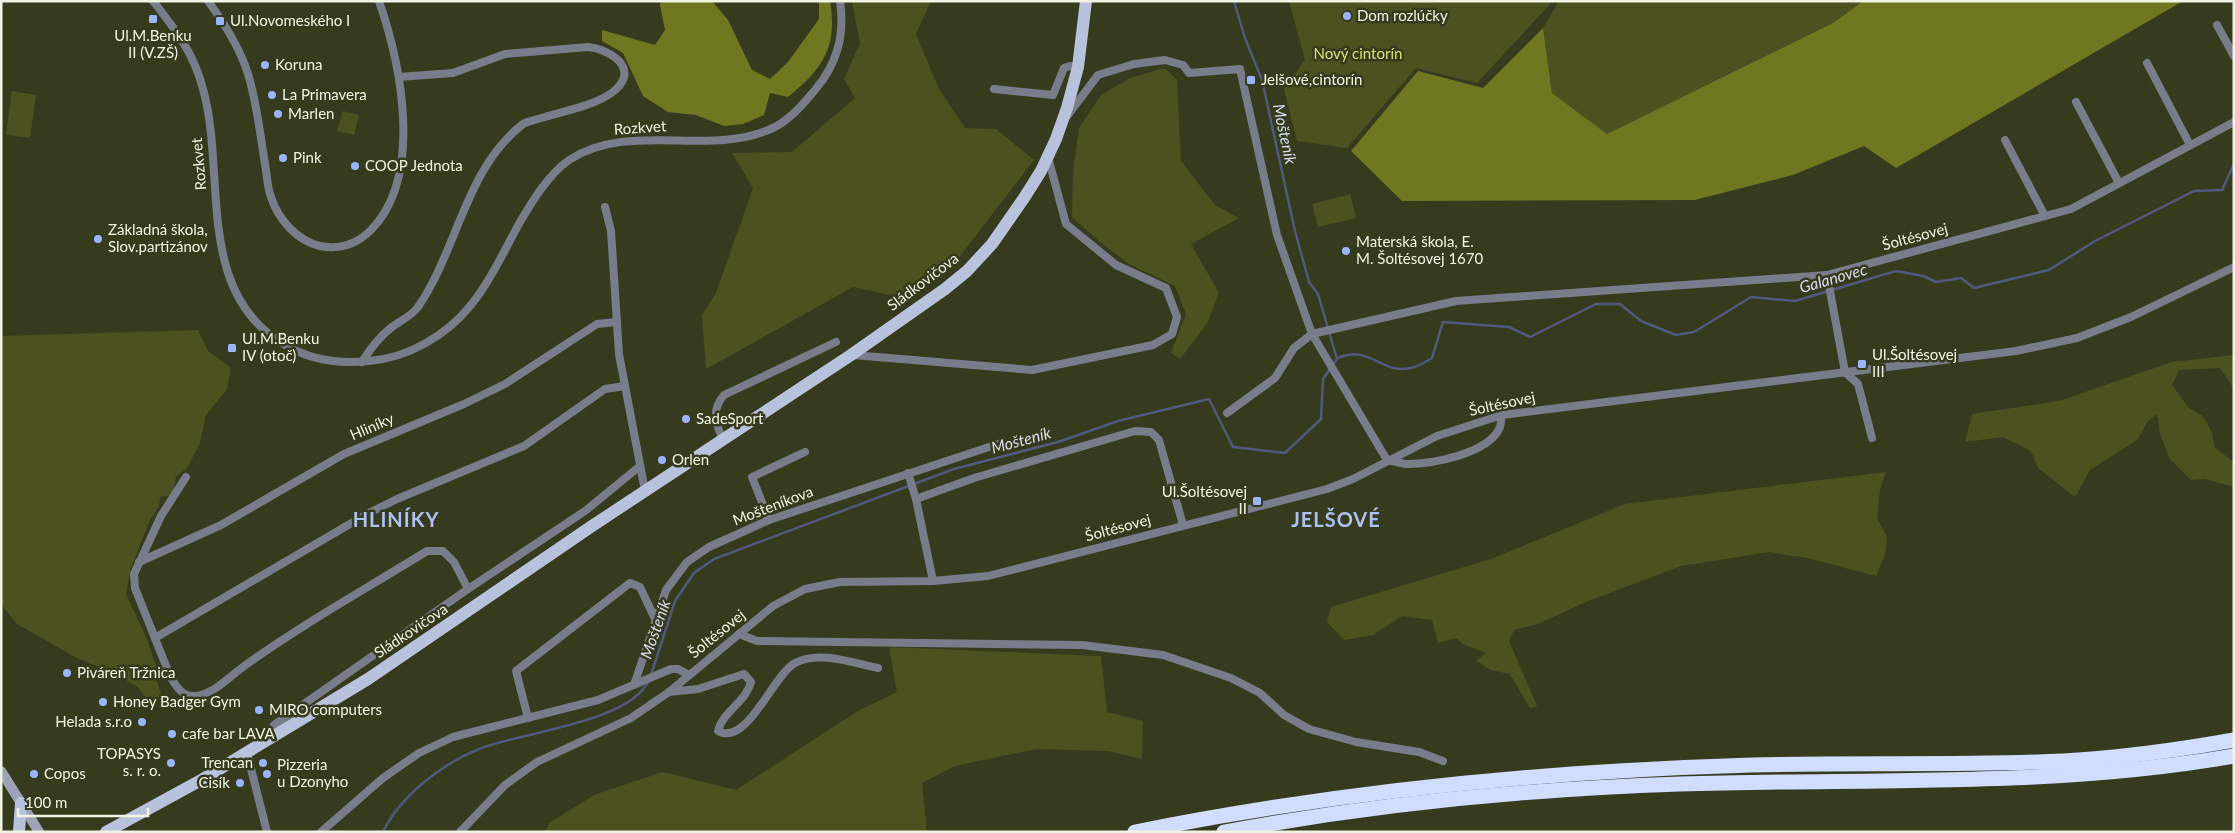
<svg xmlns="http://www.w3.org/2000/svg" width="2235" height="833" viewBox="0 0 2235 833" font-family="Lato,sans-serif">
	<rect width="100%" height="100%" fill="#373b1e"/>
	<g fill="#4c5120">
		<path d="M852 1H931L916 34 939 89 965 128 996 129 1034 160 954 264 909 299 853 287 706 369 702 315 716 293 753 188 732 153 792 152 855 98 844 79 860 43Z"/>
		<path d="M1289 1H1553L1477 83 1416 68 1347 148 1297 141 1284 89 1305 60Z"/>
		<path d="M1559 1H1863L1833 23 1607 134 1552 93 1543 28Z"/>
		<path d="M1165 68 1177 80 1181 161 1215 205 1239 218 1191 244 1219 293 1208 322 1180 359 1171 353 1186 314 1175 286 1129 264 1100 242 1072 217 1073 171 1079 128 1101 95 1130 78Z"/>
		<path d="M12 91 36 95 30 138 6 135Z"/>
		<path d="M343 111 359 115 354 135 337 131Z"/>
		<path d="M1350 194 1356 218 1318 227 1312 204Z"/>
		<path d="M198 330 208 351 231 368 227 389 206 415 200 443 187 468 176 477 172 495 160 497 159 506 149 522 131 568 126 594 146 637 156 665 157 682 162 696 151 705 138 687 111 672 75 657 17 624 1 604V336Z"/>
		<path d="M2234 355V389L2220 368 2179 370 2172 385 2189 408 2203 416 2212 433 2215 448 2234 462V487L2205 479 2191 480 2170 459 2160 434 2157 414 2148 421 2137 440 2090 470 2075 497 2038 468 2031 451 2003 437 1965 442 1972 414 2059 401 2172 362Z"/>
		<path d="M1886 472 1880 489 1877 518 1887 537 1885 555 1876 576 1807 558 1769 552 1681 566 1586 602 1538 624 1514 630 1509 641 1537 706 1530 708 1510 674 1491 670 1476 661 1486 653 1463 644 1456 638 1438 643 1432 620 1402 616 1373 635 1344 640 1327 622 1331 607 1491 559 1625 504Z"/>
		<path d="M889 647 1101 656 1107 712 1143 721 1142 759 1108 751 1036 749 955 766 922 783 927 832H545L549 823 594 795 663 772 736 790 858 711 897 692Z"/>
	</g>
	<g fill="#6f7720">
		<path d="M661 1H712L728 20 752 70 770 79 788 62 819 19V1H830C838 48 822 69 788 97L770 93 764 115 743 124 724 126 696 115 668 112 643 96 623 53 602 41V30L655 45 665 30 660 5Z"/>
		<path d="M1863 1H2183L1896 168 1864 146 1793 175 1695 200 1402 201 1351 151 1418 71 1483 88 1543 28 1552 93 1607 134 1833 23Z"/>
	</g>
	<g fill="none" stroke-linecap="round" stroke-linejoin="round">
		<g stroke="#51597e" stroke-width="2.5">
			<path d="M1338 358C1369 344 1382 375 1410 368 1418 367 1425 362 1432 358L1443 322 1509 327 1530 337 1596 304H1620L1641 321 1676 335 1694 332 1751 297 1795 301 1896 271 1923 276 1936 282 1961 278 1974 288 2049 270 2095 241 2194 191 2222 190 2234 164"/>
			<path d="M651 675 675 601 694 573 714 559 954 469 1058 442 1118 421 1209 399 1233 447 1285 453 1321 419 1323 379 1337 359 1318 294 1309 282 1295 231 1262 80 1245 38 1234 1"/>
			<path d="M383 832C401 795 442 764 479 749 521 732 630 723 649 680"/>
		</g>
		<g stroke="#797d8b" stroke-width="8">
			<path d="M153 1C175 29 194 53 203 89 227 174 193 294 287 346 313 361 341 364 369 361 408 358 447 335 471 305 491 280 505 249 520 222 533 200 548 175 569 160 631 120 708 158 773 128 790 120 803 104 815 90 837 64 845 36 840 1"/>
			<path d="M208 1C224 23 240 48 248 74 257 103 260 134 265 164 267 174 267 187 271 197 278 219 297 241 320 246 340 250 357 244 371 230 424 176 401 65 379 1"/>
			<path d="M2217 25 2234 56"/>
			<path d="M2147 63 2190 145"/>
			<path d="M994 89 1053 95 1064 68 1070 66 1078 67"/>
			<path d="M2076 102 2119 183"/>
			<path d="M1067 116 1098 75 1134 64 1165 60 1183 65 1189 73 1240 69 1277 235 1312 334 1387 460C1393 461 1400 463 1406 464 1431 465 1490 453 1500 427 1501 424 1501 419 1502 415"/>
			<path d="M2005 140 2045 216"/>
			<path d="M605 207 611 231 619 354 645 491"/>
			<path d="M1827 275 1845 372 1858 384 1872 438"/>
			<path d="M853 355 1032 370 1153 345 1172 334 1177 317 1166 288 1116 265 1066 224 1048 157"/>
			<path d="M362 362C370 349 379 337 392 327 400 321 413 315 418 307 458 249 465 169 523 124 528 121 535 120 541 118 563 111 606 104 620 85 636 64 605 48 588 47L505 54 453 73 399 77"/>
			<path d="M1227 413 1275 378 1294 348 1312 334 1456 301 1827 275 2071 209 2234 122"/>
			<path d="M723 438C714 423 712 409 724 395L836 342"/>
			<path d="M908 473 916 499"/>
			<path d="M186 477 161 516 134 574 135 588 170 676C176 686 182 697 195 696 213 695 230 676 243 667 302 624 366 589 427 551H443L454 562 468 589"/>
			<path d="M769 520 752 477 805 452"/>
			<path d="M139 562 221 525 344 454 464 404 505 384 597 324 617 322"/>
			<path d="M933 581 916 499 974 478 1135 431 1151 432 1159 440 1183 525"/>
			<path d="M739 634 757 641 1082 645 1163 655 1231 678 1260 693 1284 715 1309 729 1356 742 1419 752 1443 761"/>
			<path d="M155 638 367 514 397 499 524 446 605 389 625 386"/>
			<path d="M634 685 666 590 687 562 709 547 769 520 1001 443"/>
			<path d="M669 692 698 689 744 674 751 682C746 702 723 711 718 731 747 747 773 675 795 663 819 650 853 663 878 668"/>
			<path d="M528 718 516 671 630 583 640 587 656 621"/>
			<path d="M274 725 468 589 585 511 640 466"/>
			<path d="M247 753 267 832"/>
			<path d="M321 832 383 778 419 753 453 737 598 700 671 669H678L689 675"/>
			<path d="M460 832 505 785 537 762 631 718 669 692 773 606 805 589 840 582 933 581 988 576 1327 489 1353 479 1437 436 1502 415 2016 351 2077 338 2131 317 2234 267"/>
		</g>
		<path stroke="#9da4b9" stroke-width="10" d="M1 771 39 832"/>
		<g stroke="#b8c2dd" stroke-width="12">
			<path d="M19 832 21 803"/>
			<path d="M106 832 203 779 368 679 592 526 851 355 945 289 967 271 992 244 1024 198 1041 171 1056 139 1067 108 1078 67 1086 1"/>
		</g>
		<g stroke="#d1ddfe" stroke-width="15">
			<path d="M1135 832C1339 791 1545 771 1752 765 1856 762 1960 766 2063 761 2120 758 2178 750 2234 740"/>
			<path d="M1224 832C1374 804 1527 789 1680 784 1865 778 2051 788 2234 756"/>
		</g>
	</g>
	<g fill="#9bb4fd" stroke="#373b1e" stroke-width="2">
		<circle cx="1347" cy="16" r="5"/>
		<rect x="148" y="14" width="10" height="10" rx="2.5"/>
		<rect x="215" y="16" width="10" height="10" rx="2.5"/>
		<circle cx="265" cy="65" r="5"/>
		<rect x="1246" y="75" width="10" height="10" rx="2.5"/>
		<circle cx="272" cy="95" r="5"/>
		<circle cx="278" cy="114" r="5"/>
		<circle cx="283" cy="158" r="5"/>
		<circle cx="355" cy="166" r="5"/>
		<circle cx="98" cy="239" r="5"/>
		<circle cx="1346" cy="251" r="5"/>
		<rect x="227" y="343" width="10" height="10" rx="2.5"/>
		<rect x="1857" y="359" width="10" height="10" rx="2.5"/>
		<circle cx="686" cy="419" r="5"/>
		<circle cx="662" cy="460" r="5"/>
		<rect x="1252" y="496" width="10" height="10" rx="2.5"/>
		<circle cx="67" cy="673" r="5"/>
		<circle cx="103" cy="702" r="5"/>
		<circle cx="259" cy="710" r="5"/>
		<circle cx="142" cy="722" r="5"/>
		<circle cx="172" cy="734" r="5"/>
		<circle cx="171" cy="763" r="5"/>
		<circle cx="263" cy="763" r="5"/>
		<circle cx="34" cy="774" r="5"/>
		<circle cx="267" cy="774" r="5"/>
		<circle cx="240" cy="783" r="5"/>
	</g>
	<g text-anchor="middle" stroke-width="5" stroke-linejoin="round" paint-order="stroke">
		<g font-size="15" fill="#f1f4e3" stroke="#373b1e" text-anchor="start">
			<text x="1357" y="21">Dom rozlúčky</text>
			<text x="230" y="26">Ul.Novomeského I</text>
			<text x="153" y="41" text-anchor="middle">Ul.M.Benku<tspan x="153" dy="17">II (V.ZŠ)</tspan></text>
			<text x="275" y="70">Koruna</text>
			<text x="1261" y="85">Jelšové,cintorín</text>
			<text x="282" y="100">La Primavera</text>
			<text x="288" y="119">Marlen</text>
			<text x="293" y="163">Pink</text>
			<text x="365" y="171">COOP Jednota</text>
			<text x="108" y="235">Základná škola,<tspan x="108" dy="17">Slov.partizánov</tspan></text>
			<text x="1356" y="247">Materská škola, E.<tspan x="1356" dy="17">M. Šoltésovej 1670</tspan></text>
			<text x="242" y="344">Ul.M.Benku<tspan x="242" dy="17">IV (otoč)</tspan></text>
			<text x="1872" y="360">Ul.Šoltésovej<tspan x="1872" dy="17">III</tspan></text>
			<text x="696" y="424">SadeSport</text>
			<text x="672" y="465">Orlen</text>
			<text x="1247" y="497" text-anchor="end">Ul.Šoltésovej<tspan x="1247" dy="17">II</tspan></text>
			<text x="77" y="678">Piváreň Tržnica</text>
			<text x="113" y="707">Honey Badger Gym</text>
			<text x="269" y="715">MIRO computers</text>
			<text x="132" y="727" text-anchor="end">Helada s.r.o</text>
			<text x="182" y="739">cafe bar LAVA</text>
			<text x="161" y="759" text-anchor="end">TOPASYS<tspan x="161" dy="17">s. r. o.</tspan></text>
			<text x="253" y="768" text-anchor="end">Trencan</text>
			<text x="277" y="770">Pizzeria<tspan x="277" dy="17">u Dzonyho</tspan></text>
			<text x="44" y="779">Copos</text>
			<text x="230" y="788" text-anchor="end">Cisík</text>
		</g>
		<g font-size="15" fill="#d5e170" stroke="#373b1e">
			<text x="1358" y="59">Nový cintorín</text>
		</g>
		<g font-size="15" fill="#f1f4e3" stroke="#373b1e">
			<text transform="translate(640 128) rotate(-4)" y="5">Rozkvet</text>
			<text transform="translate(199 164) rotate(-95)" y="5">Rozkvet</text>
			<text transform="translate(1915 237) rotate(-15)" y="5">Šoltésovej</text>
			<text transform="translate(923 282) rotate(-37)" y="5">Sládkovičova</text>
			<text transform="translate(1502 404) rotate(-12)" y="5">Šoltésovej</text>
			<text transform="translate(372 427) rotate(-23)" y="5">Hliníky</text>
			<text transform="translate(773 506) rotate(-21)" y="5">Mošteníkova</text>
			<text transform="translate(1118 528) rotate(-15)" y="5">Šoltésovej</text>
			<text transform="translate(411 631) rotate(-34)" y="5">Sládkovičova</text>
			<text transform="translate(717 634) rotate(-39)" y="5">Šoltésovej</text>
		</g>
		<g font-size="16" font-style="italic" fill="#d7def1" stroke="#373b1e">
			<text transform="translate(1285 134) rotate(78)" y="6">Mošteník</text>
			<text transform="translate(1833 278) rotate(-16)" y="6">Galanovec</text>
			<text transform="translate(1021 440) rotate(-15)" y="6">Mošteník</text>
			<text transform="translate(655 629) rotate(-71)" y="6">Mošteník</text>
		</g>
		<g font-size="20" font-weight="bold" letter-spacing="1" fill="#adc1f7" stroke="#373b1e">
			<text x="396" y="527">HLINÍKY</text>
			<text x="1336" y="527">JELŠOVÉ</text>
		</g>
	</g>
	<rect width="2235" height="833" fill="none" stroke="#f1f4e3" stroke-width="5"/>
	<path d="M18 808v8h130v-8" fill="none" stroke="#f1f4e3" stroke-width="2.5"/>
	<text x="25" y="808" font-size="15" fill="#f1f4e3" stroke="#373b1e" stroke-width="4" paint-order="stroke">100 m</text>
</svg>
